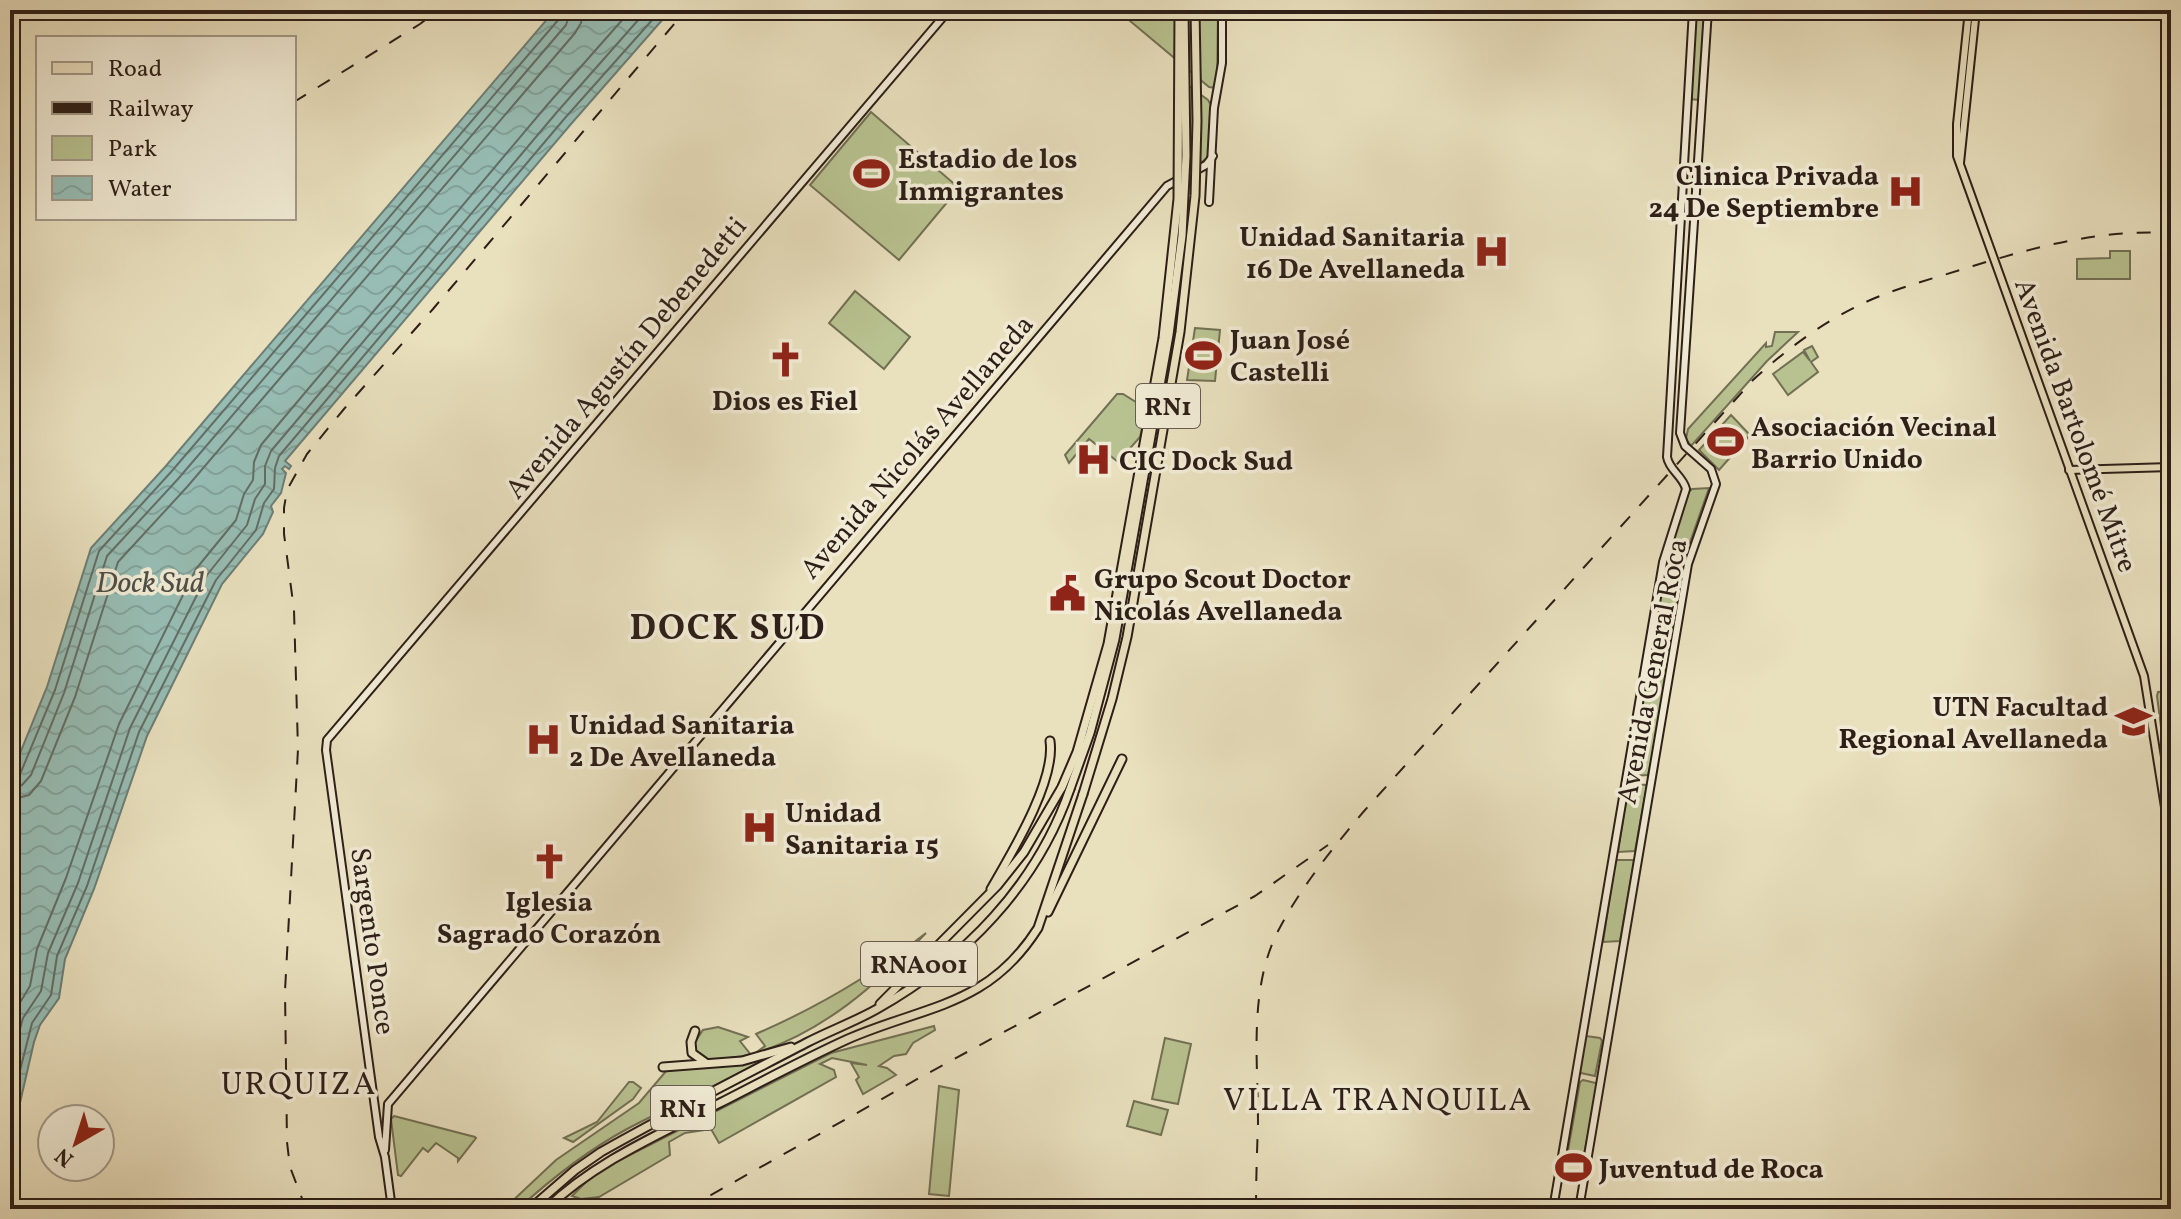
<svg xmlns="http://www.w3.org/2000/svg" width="2181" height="1219" viewBox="0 0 2181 1219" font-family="Vollkorn,serif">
	<defs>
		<pattern id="water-waves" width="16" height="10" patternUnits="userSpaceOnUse" patternTransform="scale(2)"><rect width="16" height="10" fill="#97bdb4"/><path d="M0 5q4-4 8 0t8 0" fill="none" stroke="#82a29a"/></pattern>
	</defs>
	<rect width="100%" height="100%" fill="#e9e0be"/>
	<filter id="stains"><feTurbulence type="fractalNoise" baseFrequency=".0025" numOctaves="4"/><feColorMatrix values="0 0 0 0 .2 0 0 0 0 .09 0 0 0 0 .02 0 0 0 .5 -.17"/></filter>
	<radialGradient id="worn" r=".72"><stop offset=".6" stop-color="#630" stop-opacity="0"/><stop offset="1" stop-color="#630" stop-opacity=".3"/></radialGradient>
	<g fill="#b8c290" stroke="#727054" stroke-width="2">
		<path d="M1117 10H1218L1217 88 1209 87Z"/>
		<path d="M1693 10H1708L1701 100 1687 99Z"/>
		<path d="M1178 78 1208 100 1212 107 1208 158 1178 175Z"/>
		<path d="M871 112 959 188 899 260 810 185Z"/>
		<path d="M2110 251H2130V279H2077V259L2110 258Z"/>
		<path d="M855 291 910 337 884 369 829 323Z"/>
		<path d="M1195 328 1220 330 1215 381 1187 380Z"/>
		<path d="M1775 332H1798L1767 361 1691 446 1686 439 1688 429 1766 343V347L1772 346Z"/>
		<path d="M1812 346 1818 357 1811 362 1818 372 1788 395 1773 374 1803 352 1810 361 1804 350Z"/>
		<path d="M1117 394H1123L1147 409 1140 437 1118 462 1089 439 1069 463 1065 455Z"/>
		<path d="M1731 415 1750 435 1719 470 1699 450Z"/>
		<path d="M1709 488 1687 551 1671 552 1670 547 1689 492 1692 489Z"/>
		<path d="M1691 555 1665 702 1648 775 1632 776 1630 774 1665 556Z"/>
		<path d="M2171 691V764L2165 758 2157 696 2158 692Z"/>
		<path d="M1631 784 1647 785 1635 851 1618 852 1628 787Z"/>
		<path d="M1617 860H1633L1634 862 1620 941 1603 942 1615 862Z"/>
		<path d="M926 933C876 985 825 1031 754 1054L765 1046 756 1034C818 1007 873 975 926 933Z"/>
		<path d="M934 1026 935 1030 913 1043 906 1054 894 1056 879 1066 887 1068 896 1075 863 1094 856 1080 859 1077 851 1063 867 1065 832 1058 820 1064 834 1070 836 1077 719 1143 711 1129 685 1133 669 1142 670 1155 599 1197 581 1199 572 1196 588 1180 616 1162 831 1053Z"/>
		<path d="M718 1027 748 1037 740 1041 751 1055 706 1061 695 1054 693 1045 703 1030Z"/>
		<path d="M1586 1036 1600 1038 1602 1041 1595 1076 1581 1073 1579 1070Z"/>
		<path d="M1165 1038 1191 1044 1178 1104 1152 1099Z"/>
		<path d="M764 1059C720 1085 672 1105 627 1129 588 1150 551 1179 518 1209H504L556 1160 639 1103 667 1070Z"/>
		<path d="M1583 1080 1596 1083 1597 1087 1582 1165 1566 1162 1580 1082Z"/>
		<path d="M629 1082H633L641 1088 633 1099 573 1142 564 1138 597 1122Z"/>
		<path d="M939 1086 959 1090 949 1196 929 1194Z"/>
		<path d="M1134 1101 1168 1110 1161 1135 1127 1126Z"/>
		<path d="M394 1116 475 1137 476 1138 458 1161V1158L436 1143 428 1152 423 1148 401 1176 398 1175 391 1119Z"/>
	</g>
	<path fill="url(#water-waves)" stroke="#6d7e76" stroke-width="2" d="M555 10H671L571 124 285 461 291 466 289 469 285 466 282 469 286 473 281 493 271 506 273 512 263 534 222 584 147 736 94 889 65 959 59 998 40 1025 34 1042 10 1146V778L47 687 91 548 165 467Z"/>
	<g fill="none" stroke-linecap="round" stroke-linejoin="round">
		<g stroke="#626e66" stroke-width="2">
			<path d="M10 778 16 777 21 772 55 690 99 551 171 472 559 19 561 10"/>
			<path d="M10 788 22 785 31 775 64 693 107 556 178 479 566 25 571 10"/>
			<path d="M10 800 29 795 41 781 75 697 118 562 187 487 575 33 581 23 583 10"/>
			<path d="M10 1019 30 986 37 949 66 878 119 724 196 569 236 520 244 494 253 480 254 462 261 445 548 104 631 10"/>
			<path d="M10 1065 23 1018 41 991 48 953 78 883 130 728 207 575 247 525 255 499 265 484V466L271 451 557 112 647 10"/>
			<path d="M10 1110 32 1023 51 995 57 956 87 886 139 732 216 580 256 530 264 503 274 489 275 468 279 456 565 118 661 10"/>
		</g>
		<defs>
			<g id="secondary">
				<path d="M1209 202 1214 108 1222 63V10"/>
				<path d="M385 1150 388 1104 1167 186 1206 165 1213 156"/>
				<path d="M392 1209 385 1157 379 1137 326 750 327 740 949 10"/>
				<path d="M1553 1209 1663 562 1686 489C1683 476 1669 470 1667 457L1693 10"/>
				<path d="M1579 1209 1688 564 1716 484 1711 469 1685 446 1680 433 1708 10"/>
			</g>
			<g id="primary">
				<path d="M1969 10 1957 124V156L2144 676 2171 845"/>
				<path d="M1960 163 1976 10"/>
				<path d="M2069 470 2171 467"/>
			</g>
			<g id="motorway">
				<path d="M991 889C1011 854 1056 781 1050 741"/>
				<path d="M1048 912 1122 759"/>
				<path d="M880 1004 997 886 1024 852 1062 787"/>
				<path d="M695 1031 691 1042 692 1053 706 1063"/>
				<path d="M663 1067 742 1061 791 1047"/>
				<path d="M530 1209 575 1170 601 1152C668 1114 737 1079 806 1043 829 1031 854 1022 877 1009 964 960 1037 885 1070 789"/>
				<path d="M546 1209C595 1162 658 1135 718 1104 761 1082 804 1059 848 1039 926 1005 988 1007 1038 928L1083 794"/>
			</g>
		</defs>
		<use href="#secondary" stroke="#2d1f18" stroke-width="10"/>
		<use href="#primary" stroke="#2d1f18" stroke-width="10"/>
		<use href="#motorway" stroke="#2d1f18" stroke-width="11"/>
		<use href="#secondary" stroke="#f1ebd5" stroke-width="6"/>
		<use href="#primary" stroke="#e9e0be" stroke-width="6"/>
		<use href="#motorway" stroke="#e9e0be" stroke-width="7"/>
		<g stroke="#2d1f18" stroke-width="2" stroke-dasharray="14 14" stroke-linecap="butt">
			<path d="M294 102 420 24 438 10"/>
			<path d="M306 1209 290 1167 287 1142 285 991 298 749 294 610 284 534V508L287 490 307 454 344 409 433 309 686 10"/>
			<path d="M686 1209 921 1077 1255 896 1328 845"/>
			<path d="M1256 1209C1256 1180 1257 1152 1258 1123 1258 1061 1249 993 1276 935 1299 889 1332 849 1365 810L1753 380C1790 346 1832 315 1880 296 1910 284 1942 276 1973 266 2039 246 2102 229 2171 233"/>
		</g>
		<defs>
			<g id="motorway-bridge">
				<path d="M1062 787 1077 752 1108 644 1163 338 1178 199 1179 10"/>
				<path d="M1070 789 1090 733 1115 639 1169 335 1182 236 1186 156 1184 10"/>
				<path d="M1083 794 1112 699 1127 637 1180 332 1195 196 1197 121 1195 10"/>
			</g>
		</defs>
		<use href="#motorway-bridge" stroke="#2d1f18" stroke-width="11" stroke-linecap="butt"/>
		<use href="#motorway-bridge" stroke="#e9e0be" stroke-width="7"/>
	</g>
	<defs>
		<symbol id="stadium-bare" viewBox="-9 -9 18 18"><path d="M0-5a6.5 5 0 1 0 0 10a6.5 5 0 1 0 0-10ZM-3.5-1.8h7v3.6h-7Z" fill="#8f2418" stroke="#f1ebd5" stroke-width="2.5" paint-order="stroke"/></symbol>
		<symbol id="hospital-bare" viewBox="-9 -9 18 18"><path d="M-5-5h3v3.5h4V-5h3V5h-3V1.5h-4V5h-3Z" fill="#8f2418" stroke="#f1ebd5" stroke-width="2.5" paint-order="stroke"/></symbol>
		<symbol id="church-bare" viewBox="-9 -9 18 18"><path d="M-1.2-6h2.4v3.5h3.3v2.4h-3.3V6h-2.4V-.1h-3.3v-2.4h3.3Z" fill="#8f2418" stroke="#f1ebd5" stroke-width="2.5" paint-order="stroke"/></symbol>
		<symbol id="civic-bare" viewBox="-9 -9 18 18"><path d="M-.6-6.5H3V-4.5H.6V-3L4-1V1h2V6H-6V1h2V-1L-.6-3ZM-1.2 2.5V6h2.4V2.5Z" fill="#8f2418" stroke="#f1ebd5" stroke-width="2.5" paint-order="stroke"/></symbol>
		<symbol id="university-bare" viewBox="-9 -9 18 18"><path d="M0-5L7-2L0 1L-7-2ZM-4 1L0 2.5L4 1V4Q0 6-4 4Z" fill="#8f2418" stroke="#f1ebd5" stroke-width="2.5" paint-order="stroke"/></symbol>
	</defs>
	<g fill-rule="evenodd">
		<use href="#stadium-bare" x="846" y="148" width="51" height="51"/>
		<use href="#hospital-bare" x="1880" y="166" width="51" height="51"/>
		<use href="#hospital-bare" x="1466" y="226" width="51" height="51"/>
		<use href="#stadium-bare" x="1178" y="330" width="51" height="51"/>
		<use href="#church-bare" x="760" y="334" width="51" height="51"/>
		<use href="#stadium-bare" x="1700" y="416" width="51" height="51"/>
		<use href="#hospital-bare" x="1068" y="434" width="51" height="51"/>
		<use href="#civic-bare" x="1042" y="568" width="51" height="51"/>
		<use href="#university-bare" x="2108" y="696" width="51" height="51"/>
		<use href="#hospital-bare" x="518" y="714" width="51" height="51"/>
		<use href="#hospital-bare" x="734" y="802" width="51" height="51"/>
		<use href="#church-bare" x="524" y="836" width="51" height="51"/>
		<use href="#stadium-bare" x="1548" y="1142" width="51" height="51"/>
	</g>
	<g text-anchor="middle" stroke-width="7" stroke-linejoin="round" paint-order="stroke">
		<g fill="#f1ebd5" stroke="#685c51" stroke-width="2">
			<rect x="1136" y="384" width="64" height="44" rx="6"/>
			<rect x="861" y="942" width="116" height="44" rx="6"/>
			<rect x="651" y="1086" width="64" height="44" rx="6"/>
		</g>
		<g font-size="26" font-weight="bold" fill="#2d1f18">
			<text x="1168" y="415">RN1</text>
			<text x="919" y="973">RNA001</text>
			<text x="683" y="1117">RN1</text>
		</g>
		<g font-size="28" font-weight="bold" fill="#2d1f18" stroke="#f1ebd5" text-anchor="start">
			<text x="898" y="168">Estadio de los<tspan x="898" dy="32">Inmigrantes</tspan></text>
			<text x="1879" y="185" text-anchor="end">Clinica Privada<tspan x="1879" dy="32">24 De Septiembre</tspan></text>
			<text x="1465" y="246" text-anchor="end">Unidad Sanitaria<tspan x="1465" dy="32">16 De Avellaneda</tspan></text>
			<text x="1230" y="349">Juan José<tspan x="1230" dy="32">Castelli</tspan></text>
			<text x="785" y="410" text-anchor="middle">Dios es Fiel</text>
			<text x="1751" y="436">Asociación Vecinal<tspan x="1751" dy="32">Barrio Unido</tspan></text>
			<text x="1119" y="470">CIC Dock Sud</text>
			<text x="1094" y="588">Grupo Scout Doctor<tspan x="1094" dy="32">Nicolás Avellaneda</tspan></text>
			<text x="2108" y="716" text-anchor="end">UTN Facultad<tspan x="2108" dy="32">Regional Avellaneda</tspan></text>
			<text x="569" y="734">Unidad Sanitaria<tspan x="569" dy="32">2 De Avellaneda</tspan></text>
			<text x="785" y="822">Unidad<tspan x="785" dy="32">Sanitaria 15</tspan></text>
			<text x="549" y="911" text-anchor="middle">Iglesia<tspan x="549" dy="32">Sagrado Corazón</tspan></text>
			<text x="1599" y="1178">Juventud de Roca</text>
		</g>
		<g font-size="28" fill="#2d1f18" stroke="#f1ebd5">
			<text transform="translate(625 357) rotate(-50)" y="10">Avenida Agustín Debenedetti</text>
			<text transform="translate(2077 425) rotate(70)" y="10">Avenida Bartolomé Mitre</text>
			<text transform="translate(916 446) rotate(-49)" y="10">Avenida Nicolás Avellaneda</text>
			<text transform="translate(1651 671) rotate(-79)" y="10">Avenida General Roca</text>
			<text transform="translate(374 941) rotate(82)" y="10">Sargento Ponce</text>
		</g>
		<g font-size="30" font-style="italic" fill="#4d4e47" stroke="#f1ebd5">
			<text x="150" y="592">Dock Sud</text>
		</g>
		<g font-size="32" letter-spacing="2" fill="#2d1f18" stroke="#f1ebd5">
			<text x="299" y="1094">URQUIZA</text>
			<text x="1378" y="1110">VILLA TRANQUILA</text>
		</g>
		<g font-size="36" font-weight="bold" letter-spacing="2" fill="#2d1f18" stroke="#f1ebd5">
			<text x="728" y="639">DOCK SUD</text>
		</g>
	</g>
	<rect width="2181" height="1219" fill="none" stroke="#e9e0be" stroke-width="40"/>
	<rect x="12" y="12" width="2157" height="1195" fill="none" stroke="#2d1f18" stroke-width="4"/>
	<rect x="20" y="20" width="2141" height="1179" fill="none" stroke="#2d1f18" stroke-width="2"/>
	<rect x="36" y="36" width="260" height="184" fill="#f1ebd5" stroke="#a39989" stroke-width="2"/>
	<rect x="52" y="62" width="40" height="12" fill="#e9e0be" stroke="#a39989" stroke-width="2"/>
	<text x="108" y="76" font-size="24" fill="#2d1f18">Road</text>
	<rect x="52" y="102" width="40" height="12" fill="#2d1f18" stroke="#a39989" stroke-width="2"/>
	<text x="108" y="116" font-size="24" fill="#2d1f18">Railway</text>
	<rect x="52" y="136" width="40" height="24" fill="#b8c290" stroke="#a39989" stroke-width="2"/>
	<text x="108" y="156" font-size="24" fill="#2d1f18">Park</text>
	<rect x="52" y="176" width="40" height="24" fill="url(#water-waves)" stroke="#a39989" stroke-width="2"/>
	<text x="108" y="196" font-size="24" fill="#2d1f18">Water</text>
	<g transform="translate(76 1143) rotate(219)"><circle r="38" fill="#f1ebd5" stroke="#a39989" stroke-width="2"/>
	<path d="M0-6L14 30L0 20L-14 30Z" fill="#8f2418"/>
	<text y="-12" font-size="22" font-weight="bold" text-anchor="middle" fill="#2d1f18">N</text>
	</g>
	<rect width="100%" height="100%" filter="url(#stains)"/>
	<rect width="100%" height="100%" fill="url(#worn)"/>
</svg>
